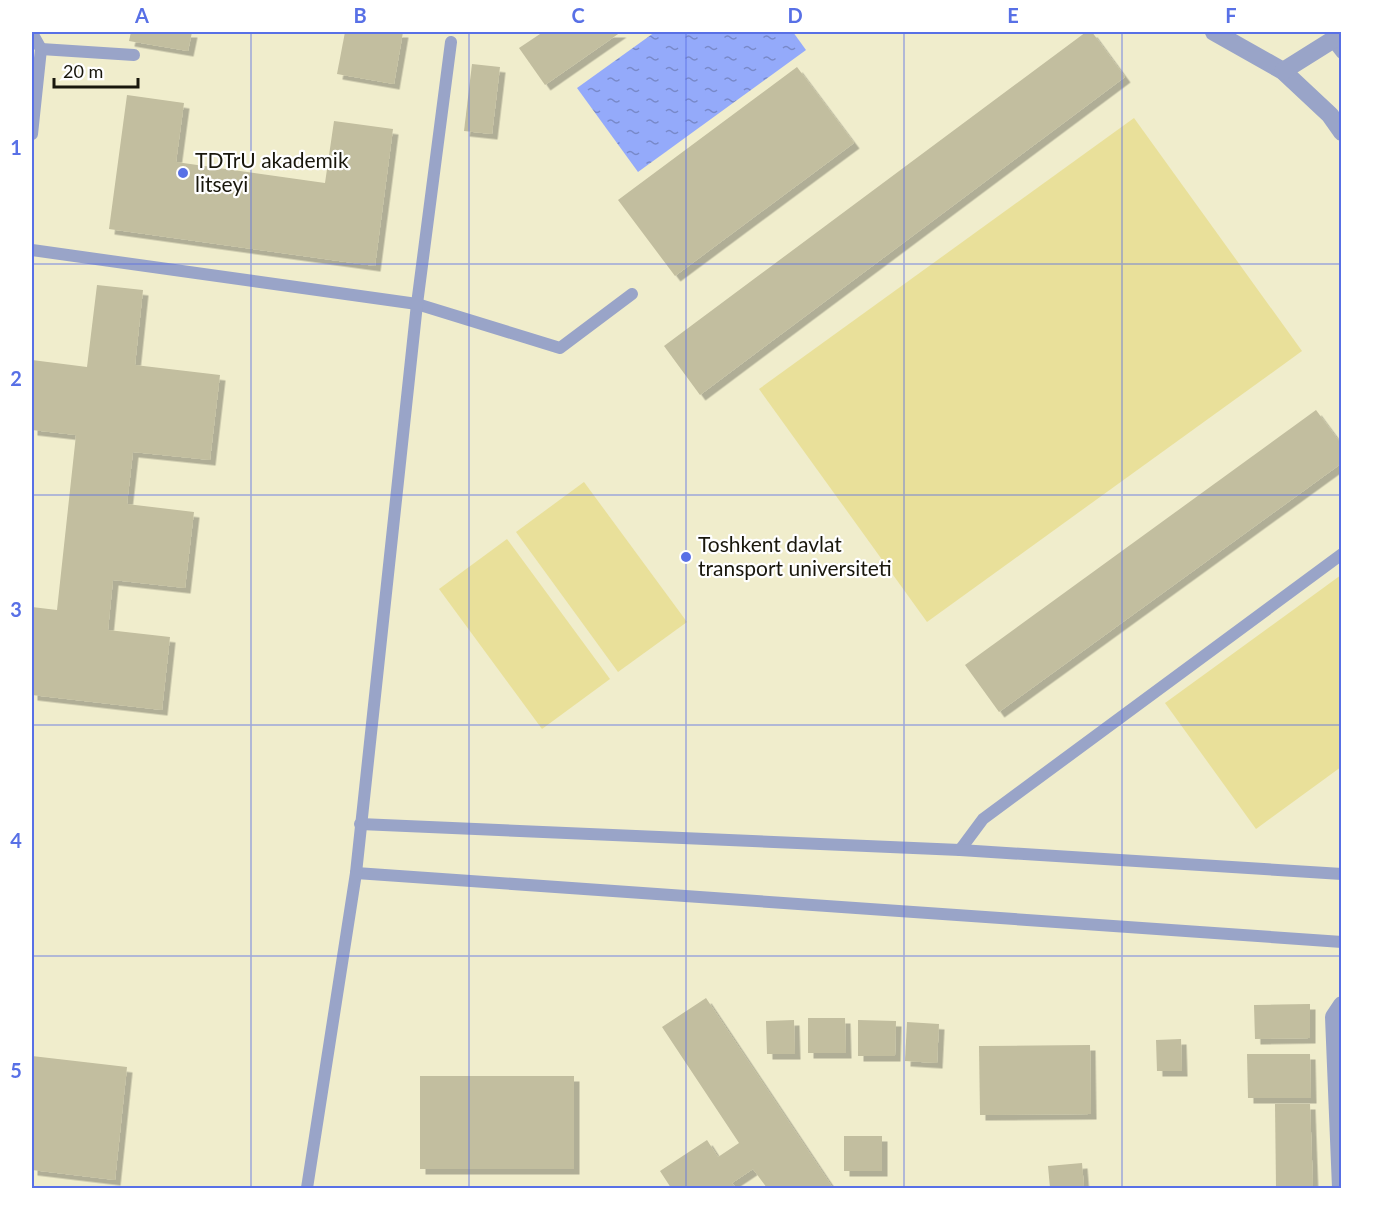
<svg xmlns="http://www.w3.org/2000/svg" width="1373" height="1220" viewBox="0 0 1373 1220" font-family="Lato,sans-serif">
	<defs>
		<pattern id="water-ripples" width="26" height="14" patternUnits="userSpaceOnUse" patternTransform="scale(1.5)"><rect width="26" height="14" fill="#94aafa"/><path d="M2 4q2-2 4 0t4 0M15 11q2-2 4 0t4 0" fill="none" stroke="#7889c9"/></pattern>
		<filter id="shadow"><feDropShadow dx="5.5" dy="5.5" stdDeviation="0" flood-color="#0004"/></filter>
	</defs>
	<rect width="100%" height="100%" fill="#f0edcc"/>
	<g fill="#e9e09a">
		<path d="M1134 118 1302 351 927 622 759 389Z"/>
		<path d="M584 482 687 622 618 672 516 532Z"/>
		<path d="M507 539 610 679 542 729 439 589Z"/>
		<path d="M1341 575V767L1256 829 1165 703Z"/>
	</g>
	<path fill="url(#water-ripples)" d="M655 32H793L806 50 638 172 577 88Z"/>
	<g fill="#c2be9f" filter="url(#shadow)">
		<path d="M131 32H192L188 51 129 41Z"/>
		<path d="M345 32H403L394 84 337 74Z"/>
		<path d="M543 32H621L545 85 519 48Z"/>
		<path d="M1086 32H1092L1125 77 700 395 664 346Z"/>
		<path d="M472 64 500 67 492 134 464 131Z"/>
		<path d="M797 67 854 143 675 276 618 200Z"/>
		<path d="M127 95 184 103 176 162 325 183 334 121 393 129 375 266 109 229Z"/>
		<path d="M97 285 143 290 135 365 220 375 210 460 133 452 127 504 194 512 185 588 113 580 108 630 170 637 162 710 32 695V607L57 610 76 435 32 430V360L87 367Z"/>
		<path d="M1316 410 1342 445V463L999 712 965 665Z"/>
		<path d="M706 998 833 1188H767L753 1169 732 1183 736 1188H671L660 1171 707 1140 718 1157 739 1143 662 1027Z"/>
		<path d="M1310 1004V1038L1255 1039 1254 1005Z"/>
		<path d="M808 1018H845L846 1053H808Z"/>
		<path d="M794 1020 795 1054H767L766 1021Z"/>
		<path d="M858 1020 896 1021 895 1056H858Z"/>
		<path d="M907 1022 939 1024 937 1063 905 1061Z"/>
		<path d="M1181 1039 1182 1071H1157L1156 1040Z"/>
		<path d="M1090 1045 1091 1114 980 1115 979 1046Z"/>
		<path d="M1247 1054H1310L1311 1098H1248Z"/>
		<path d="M32 1056 127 1067 115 1180 32 1170Z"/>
		<rect x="420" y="1076" width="154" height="93"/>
		<path d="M1275 1104H1310L1313 1188H1276Z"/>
		<rect x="844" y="1136" width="38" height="35"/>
		<path d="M1082 1163 1084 1188H1050L1048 1166Z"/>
	</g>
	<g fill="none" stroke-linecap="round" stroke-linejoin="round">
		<g stroke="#99a4c8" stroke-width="12">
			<path d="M32 33 41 49 32 134"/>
			<path d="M1332 40 1342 53"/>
			<path d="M41 49 134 55"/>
			<path d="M32 250 417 304 560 348 632 294"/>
			<path d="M360 824 960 850 983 819 1342 554"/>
			<path d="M960 850 1342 874"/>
			<path d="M356 873 1342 942"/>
			<path d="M307 1188 356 873 417 304 451 42"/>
		</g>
		<g stroke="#99a4c8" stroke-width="18">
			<path d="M1214 32 1283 71 1330 115 1342 132"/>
			<path d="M1283 71 1342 34"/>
			<path d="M1341 1188 1334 1017 1342 1005"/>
		</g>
	</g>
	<path fill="none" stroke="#5870e6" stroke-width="1.5" stroke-opacity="0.55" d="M251 32V1188M469 32V1188M686 32V1188M904 32V1188M1122 32V1188M32 264H1342M32 495H1342M32 725H1342M32 956H1342"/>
	<g fill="#5870e6" stroke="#fff" stroke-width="2">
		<circle cx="183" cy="173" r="6"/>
		<circle cx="686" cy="557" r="6"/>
	</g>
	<g text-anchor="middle" stroke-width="4.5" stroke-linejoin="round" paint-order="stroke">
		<g font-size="21" fill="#19170c" stroke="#fff" text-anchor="start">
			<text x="195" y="168">TDTrU akademik<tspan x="195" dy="24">litseyi</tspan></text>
			<text x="698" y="552">Toshkent davlat<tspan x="698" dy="24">transport universiteti</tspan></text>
		</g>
	</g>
	<rect width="1373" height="1220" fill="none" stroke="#ffffff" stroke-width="66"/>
	<path d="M54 78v9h84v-9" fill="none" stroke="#19170c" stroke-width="3"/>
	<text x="63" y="78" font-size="18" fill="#19170c" stroke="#ffffff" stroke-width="4.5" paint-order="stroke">20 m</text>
	<rect x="33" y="33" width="1307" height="1154" fill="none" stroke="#5870e6" stroke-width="2"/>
	<g font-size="20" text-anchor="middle" font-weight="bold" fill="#5870e6">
		<text x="142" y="23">A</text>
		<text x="360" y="23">B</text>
		<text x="578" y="23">C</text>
		<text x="795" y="23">D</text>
		<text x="1013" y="23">E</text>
		<text x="1231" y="23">F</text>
		<text x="16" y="155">1</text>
		<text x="16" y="386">2</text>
		<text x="16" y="617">3</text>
		<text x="16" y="848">4</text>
		<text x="16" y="1078">5</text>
	</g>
</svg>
